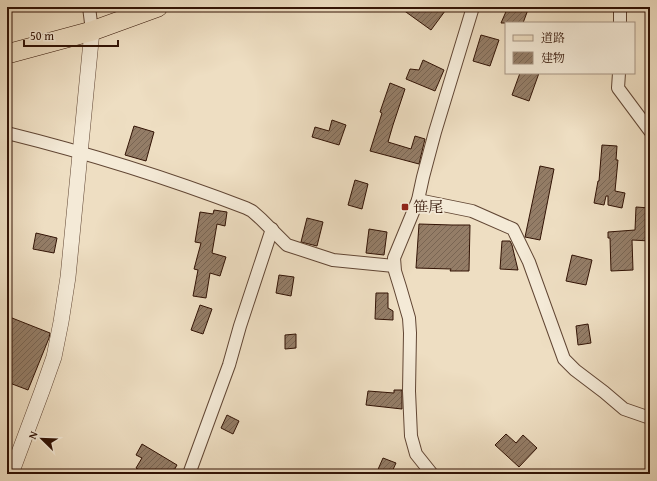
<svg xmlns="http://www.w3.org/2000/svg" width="657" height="481" viewBox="0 0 657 481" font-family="'Gentium Book Plus','Noto Serif JP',serif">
	<defs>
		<pattern id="building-hatch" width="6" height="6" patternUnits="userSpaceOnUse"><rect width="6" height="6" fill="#947d67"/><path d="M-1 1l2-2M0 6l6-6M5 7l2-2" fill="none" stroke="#796553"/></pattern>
	</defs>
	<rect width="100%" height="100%" fill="#eedec2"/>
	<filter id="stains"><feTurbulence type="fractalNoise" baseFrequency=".005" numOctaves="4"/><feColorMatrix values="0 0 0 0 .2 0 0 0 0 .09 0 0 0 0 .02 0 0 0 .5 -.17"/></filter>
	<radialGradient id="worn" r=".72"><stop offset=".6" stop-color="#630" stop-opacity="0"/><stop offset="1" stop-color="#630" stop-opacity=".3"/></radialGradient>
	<g fill="url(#building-hatch)" stroke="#321305">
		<path d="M399 7H448L431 30Z"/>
		<path d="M508 7H529L523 23H501Z"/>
		<path d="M481 35 499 40 490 66 473 61Z"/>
		<path d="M423 60 444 70 435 91 406 79 410 69 419 70Z"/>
		<path d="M520 73H539L529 101 512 95Z"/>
		<path d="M390 83 405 89 393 125 388 142 411 149 415 136 425 139 419 164 370 151 382 113 380 112Z"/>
		<path d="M332 120 346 125 339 145 312 137 315 127 329 131Z"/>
		<path d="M134 126 154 132 146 161 125 155Z"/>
		<path d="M602 145 617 146 616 160H618L615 191 625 193 622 208 608 205V196H606L604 205 594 203 598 181H599Z"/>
		<path d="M540 166 554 169 540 240 525 237Z"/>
		<path d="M355 180 368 184 362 209 348 205Z"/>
		<path d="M636 207 650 208V241L632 240 633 270 611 271 610 238H608V232L635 230Z"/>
		<path d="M214 210 227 212 225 226 217 224 212 253 226 257 220 276 210 273 206 298 193 296 198 270 194 269 201 243 195 242 200 212 213 214Z"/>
		<path d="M307 218 323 222 317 246 301 242Z"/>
		<path d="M419 224 452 225H470L469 271H450L451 269 416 268Z"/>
		<path d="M369 229 387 232 384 255 366 253Z"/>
		<path d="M36 233 57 238 54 253 33 249Z"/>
		<path d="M502 241H510L512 245 518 270 500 269Z"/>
		<path d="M572 255 592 260 586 285 566 281Z"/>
		<path d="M279 275 294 277 291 296 276 293Z"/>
		<path d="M376 293H388V308L393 311V320L375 319Z"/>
		<path d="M200 305 212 309 203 334 191 330Z"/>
		<path d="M7 316 50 333 49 338 28 390 7 382Z"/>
		<path d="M588 324 591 343 578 345 576 326Z"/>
		<path d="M296 334V348L285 349V335Z"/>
		<path d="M394 390H402V409L366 405 368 391 394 393Z"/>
		<path d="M227 415 239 421 233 434 221 428Z"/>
		<path d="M506 434 516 443 523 435 537 448 519 467 495 445Z"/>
		<path d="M142 444 177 465 172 474H146L136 468 142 458 136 455Z"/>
		<path d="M383 458 396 463 391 474H376Z"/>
	</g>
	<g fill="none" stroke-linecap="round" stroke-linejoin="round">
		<defs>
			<g id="minor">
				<path d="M89 7 92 31"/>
				<path d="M620 7V23"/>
				<path d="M619 73 618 88 650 131"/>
				<path d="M7 133C88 153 168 178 246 208L252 211 261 219 287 245 333 260 394 266"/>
				<path d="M418 200 472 211 513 229 529 262 564 359 575 370 604 392 624 409 650 418"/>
				<path d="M189 474 229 365 240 326 272 229"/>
				<path d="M432 474 416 454 411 436 409 391 410 333 409 318 400 287 395 271 394 258 418 200 423 177 435 132 473 7"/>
			</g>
			<path id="tertiary" d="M11 474 42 391 54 357 61 322 68 277 92 31"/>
			<path id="primary" d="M7 54 92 31 158 7"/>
		</defs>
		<use href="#minor" stroke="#614634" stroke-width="14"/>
		<use href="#tertiary" stroke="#614634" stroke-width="16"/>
		<use href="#primary" stroke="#321305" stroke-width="20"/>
		<use href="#minor" stroke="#f4ead7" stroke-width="12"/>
		<use href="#tertiary" stroke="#f4ead7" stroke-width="15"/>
		<use href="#primary" stroke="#eedec2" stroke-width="19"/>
	</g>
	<rect fill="#8f2418" stroke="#f4ead7" stroke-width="1.5" x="401" y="203" width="8" height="8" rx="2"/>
	<g text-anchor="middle" stroke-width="3.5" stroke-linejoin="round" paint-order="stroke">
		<g font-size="15" fill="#321305" stroke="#f4ead7" text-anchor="start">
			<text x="413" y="212">笹尾</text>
		</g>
	</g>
	<rect width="657" height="481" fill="none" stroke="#eedec2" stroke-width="24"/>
	<rect x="8" y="8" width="641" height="465" fill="none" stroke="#321305" stroke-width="2"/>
	<rect x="12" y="12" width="633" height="457" fill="none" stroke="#321305"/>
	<rect x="505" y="22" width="130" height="52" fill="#f4ead7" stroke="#a69483"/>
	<rect x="513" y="35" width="20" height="6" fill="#eedec2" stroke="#a69483"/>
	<text x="541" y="42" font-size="12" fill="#321305">道路</text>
	<rect x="513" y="52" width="20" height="12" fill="url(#building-hatch)" stroke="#a69483"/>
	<text x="541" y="62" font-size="12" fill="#321305">建物</text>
	<g transform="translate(42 439) rotate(293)" stroke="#f4ead7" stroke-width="3" paint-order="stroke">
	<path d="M0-3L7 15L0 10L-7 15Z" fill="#321305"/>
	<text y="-6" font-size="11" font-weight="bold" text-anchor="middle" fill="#321305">N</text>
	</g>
	<path d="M24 40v6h94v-6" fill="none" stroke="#321305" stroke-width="2"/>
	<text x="30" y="40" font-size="12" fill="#321305" stroke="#f4ead7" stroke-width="3" paint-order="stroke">50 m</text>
	<rect width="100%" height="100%" filter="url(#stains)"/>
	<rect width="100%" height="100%" fill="url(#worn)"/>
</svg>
